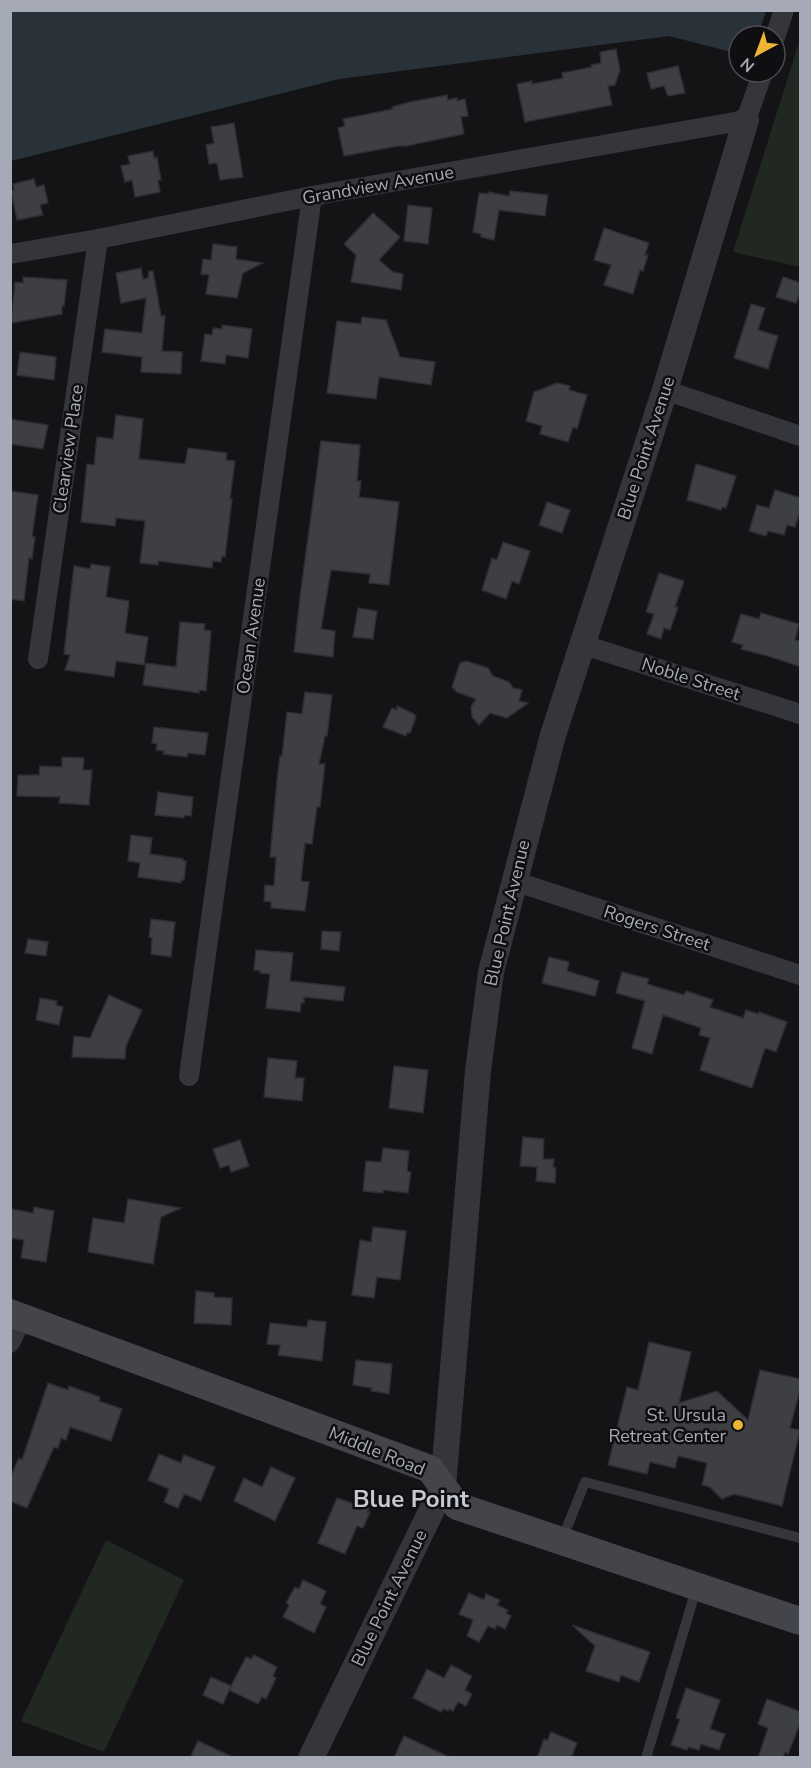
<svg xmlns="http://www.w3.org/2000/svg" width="811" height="1768" viewBox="0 0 811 1768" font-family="'Nunito Sans',sans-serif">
	<rect width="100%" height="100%" fill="#141416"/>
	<g fill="#202821">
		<path d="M800 39V267L733 252Z"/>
		<path d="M106 1540 184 1580 104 1752 21 1721Z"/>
	</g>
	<path fill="#2a3239" d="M10 11 11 10 766 11 758 36H739V54L669 36 339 79 11 161Z"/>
	<g fill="#3e3f43" stroke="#2e2e32" stroke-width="1.5">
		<path d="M616 49 620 70 615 85 608 86 612 105 525 122 517 84 532 81V84L563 78 562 73 592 67 591 65 601 63 600 52Z"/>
		<path d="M678 66 685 93 668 96 664 86 651 89 647 73Z"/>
		<path d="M447 95 448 100 457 98V101L465 99 468 116 461 117 464 134 406 146H398L344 156 338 128 345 126 343 119 393 109 392 107 410 102Z"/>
		<path d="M234 123 243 177 220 180 217 163 209 164 206 145 214 143 211 127Z"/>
		<path d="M153 151 154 158 157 157 161 180H158L160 192 135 197 132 180 125 182 121 166 130 164 128 156Z"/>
		<path d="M34 179 36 187 44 185 48 203 40 205 43 215 17 220 11 191 14 190 13 184Z"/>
		<path d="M510 191 548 195 545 216 499 210 494 240 481 237V234L473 232 479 193 488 194V192L509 196Z"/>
		<path d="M408 205 432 208 428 244 404 241Z"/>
		<path d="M373 213 400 237 379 260 393 272 403 274 401 290 351 282 356 255 344 244Z"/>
		<path d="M604 228 649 243 645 255H648L643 271 640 270 633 294 604 285 611 265 594 260Z"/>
		<path d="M213 244 237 247 236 259 263 263 243 273 237 298 206 294 209 275 201 274 203 259 211 260Z"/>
		<path d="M141 268 143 279 148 278 149 271H153L161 316H165L162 351 182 352 181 374 141 372 142 357 102 352 105 329 142 333 146 298 121 303 116 273Z"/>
		<path d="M23 277 67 280 64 306H62V314L11 323 15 282 23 283Z"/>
		<path d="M783 277 801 283V290L796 303 776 297Z"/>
		<path d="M751 304 765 308 758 330 778 336 768 369 734 358Z"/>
		<path d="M362 317 386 320 400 357 435 362 431 385 379 377 376 399 327 393 337 321 361 324Z"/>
		<path d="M222 325 252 329 248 358 226 355 225 364 201 361 205 334 212 335 213 328 222 329Z"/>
		<path d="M20 352 56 357 54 380 17 375Z"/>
		<path d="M557 383 570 386 569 390 587 395 577 429 573 427 568 442 540 434 542 426 526 421 534 392Z"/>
		<path d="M116 415 143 419 139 459 185 464 188 448 227 453 226 460 235 461 230 499H232L225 557 222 556 221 562 213 561 212 568 158 561V565L140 563 145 521 116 518 115 526 81 522 87 464 94 465 97 437 113 439Z"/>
		<path d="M10 419 48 425 43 449 10 444Z"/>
		<path d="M321 441 360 445 357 481H361L359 497 399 502 389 585 369 583 370 574 331 570 321 629 335 631 333 657 294 652 300 597Z"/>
		<path d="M696 464 736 476 726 508 723 507 721 510 687 500Z"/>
		<path d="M775 490 801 498V509L795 527 787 525 784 535 768 531 766 536 749 531 757 505 769 508Z"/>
		<path d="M10 491 38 495 32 537H35L32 559 29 558 24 601 10 599Z"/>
		<path d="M547 502 570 510 562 533 539 525Z"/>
		<path d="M503 542 530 551 519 584 512 581 506 599 482 590 492 558 497 560Z"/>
		<path d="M91 564 110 567 106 597 129 601 125 633 148 637 144 665 116 661 114 677 65 670 70 655 64 654 74 566 90 569Z"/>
		<path d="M659 573 684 581 675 607H678L670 630 664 628 661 639 647 634 654 614 646 612Z"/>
		<path d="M358 608 377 611 373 639 353 637Z"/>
		<path d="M761 613 799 624 795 640 801 641V667L768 656 741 649 743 645 732 642 741 614 759 619Z"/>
		<path d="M180 622 205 624 204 630 211 631 206 691 199 690V693L143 685 146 663 176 667Z"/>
		<path d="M466 661 488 668 493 676 509 682 513 688 522 690 519 701 528 703 507 718 490 713 479 725 472 717 471 707 476 699 457 692 452 687 460 663Z"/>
		<path d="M305 692 332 695 327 736H325L319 764H325L320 807H317L312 844 305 843 301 881 309 882 305 911 271 908V902L264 901 265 885 274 886 276 857H270L277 780 280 756H282L287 712 302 714Z"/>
		<path d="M397 706 414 714 416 717 410 733H407L406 736 383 727 392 708 397 710Z"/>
		<path d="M154 727 208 733 205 755 188 753 187 757 163 754 164 751 156 750 157 744 152 743Z"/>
		<path d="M62 757 84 758 83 770H92L89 805 59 803 60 797 17 796 18 775H39L40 766 62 767Z"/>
		<path d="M158 792 193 797 191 816 184 815V818L155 815Z"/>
		<path d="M131 835 152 838 150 854 183 859V861H186L184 880H181V883L138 877 140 863 128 861Z"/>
		<path d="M151 919 175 922 171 957 151 954 152 938 149 937Z"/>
		<path d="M322 931 341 932 339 951 321 949Z"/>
		<path d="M28 939 48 942 46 956 25 953Z"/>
		<path d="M256 950 293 953 290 981 345 987 343 1001 304 997V1003H301L300 1012 266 1008 270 974 260 973V971L254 970Z"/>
		<path d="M549 957 569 962 567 971 599 981 595 996 542 983Z"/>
		<path d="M622 972 649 979 647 984 684 995 686 991 713 1000 710 1007 743 1018 746 1010 758 1014 759 1012 787 1022 776 1052 765 1048 752 1088 700 1070 710 1038 699 1035 701 1028 663 1015 652 1054 632 1048 645 1001 616 993Z"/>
		<path d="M109 995 142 1010 126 1046 125 1059 72 1057 74 1036 90 1038Z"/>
		<path d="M40 998 57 1001 56 1005 63 1007 59 1025 36 1020Z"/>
		<path d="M268 1058 297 1061 295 1078H304L302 1101 264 1097Z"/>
		<path d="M394 1066 428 1070 423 1113 389 1108Z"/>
		<path d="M523 1137 544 1139 543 1159H554L553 1167 556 1168 555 1183 536 1181 537 1167 520 1166Z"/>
		<path d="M240 1140 249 1166 231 1172 229 1165 220 1168 213 1149Z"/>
		<path d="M383 1148 409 1151 407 1171 411 1172 408 1193 383 1190V1193L363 1191 366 1161 381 1162Z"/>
		<path d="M128 1199 181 1208 161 1217 153 1264 88 1252 93 1218 124 1223Z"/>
		<path d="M34 1207 54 1211 46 1262 21 1258 24 1240 10 1238 12 1209 33 1213Z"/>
		<path d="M373 1227 406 1231 400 1280 377 1277 374 1298 352 1295 360 1240 371 1242Z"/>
		<path d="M196 1291 214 1293V1297L232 1298 231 1325 194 1323Z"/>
		<path d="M308 1320 326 1322 322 1361 278 1355 280 1345 267 1344 270 1323 307 1327Z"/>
		<path d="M649 1342 691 1352 679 1403 717 1391 748 1420 760 1370 801 1379V1386L790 1428 800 1430 782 1506 734 1494 722 1499 710 1487 702 1485 707 1463 678 1456 675 1468 650 1462 647 1474 608 1465 627 1387 638 1390Z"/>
		<path d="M356 1360 392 1364 389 1394 371 1391 372 1388 353 1385Z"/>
		<path d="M48 1383 68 1390 69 1386 100 1397 99 1401 122 1409 111 1441 70 1427 66 1440 61 1438 58 1448 54 1447 27 1508 10 1501V1478L19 1458 22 1460Z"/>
		<path d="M159 1454 181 1463 184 1455 215 1467 201 1501 184 1494 178 1508 164 1502 169 1489 148 1480Z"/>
		<path d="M271 1467 295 1478 275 1521 234 1501 244 1478 262 1487Z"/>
		<path d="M337 1498 369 1509 367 1512H370L363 1528 357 1526 345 1554 318 1543Z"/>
		<path d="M303 1580 326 1591 320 1604 326 1607 314 1633 283 1617 289 1605 286 1603 295 1587 299 1589Z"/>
		<path d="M469 1593 484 1600 486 1594 500 1600 497 1605 508 1610 506 1613 511 1616 505 1629 497 1625 495 1629 488 1626 479 1642 467 1636 473 1620 459 1614Z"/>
		<path d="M572 1625 650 1652 639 1682 621 1675 619 1682 586 1671 595 1646Z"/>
		<path d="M254 1655 277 1667 273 1676 276 1678 266 1699 262 1697 258 1704 229 1690 246 1657 251 1659Z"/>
		<path d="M451 1665 472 1676 465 1690 472 1694 466 1706 458 1702 453 1711 449 1709 448 1711 443 1709 441 1712 413 1698 427 1669 444 1678Z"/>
		<path d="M211 1677 231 1686 223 1704 203 1695Z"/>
		<path d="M686 1688 720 1700 710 1729 725 1734 719 1750 701 1744 699 1750 688 1747 687 1750 671 1745 680 1719 676 1718Z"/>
		<path d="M767 1699 801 1712V1721L788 1754 785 1752 783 1758H758L768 1728 758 1724Z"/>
		<path d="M551 1732 577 1743 571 1758H537L544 1739 547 1741Z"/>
		<path d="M404 1736 451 1758H394Z"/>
		<path d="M198 1741 235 1758H190Z"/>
	</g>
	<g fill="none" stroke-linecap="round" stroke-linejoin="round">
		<g stroke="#35363b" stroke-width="10">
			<path d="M562 1540 585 1482 800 1538"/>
			<path d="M646 1758 697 1586"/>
		</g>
		<g stroke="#35363b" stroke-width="20">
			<path d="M775 37 784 10"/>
			<path d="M10 254 98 239 312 196 746 120 763 72"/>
			<path d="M665 390 800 436"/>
			<path d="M581 644 800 714"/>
			<path d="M38 659 98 239"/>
			<path d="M514 881 800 975"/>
			<path d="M189 1076 312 196"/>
			<path d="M10 1343 22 1318"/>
		</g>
		<path stroke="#35363b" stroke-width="26" d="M311 1758 443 1487 478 1071 491 972 553 735 665 390 746 120"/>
		<path stroke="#43454b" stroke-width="28" d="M10 1313 430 1469 457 1506 800 1621"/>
	</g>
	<circle fill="#eeb433" stroke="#0f0f11" stroke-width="2" cx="738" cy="1425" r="6"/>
	<g text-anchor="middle" stroke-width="5" stroke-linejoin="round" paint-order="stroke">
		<g font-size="18" fill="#a6aab6" stroke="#0f0f11">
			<text transform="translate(378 185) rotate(-10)" y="6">Grandview Avenue</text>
			<text transform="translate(646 448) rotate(-72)" y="6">Blue Point Avenue</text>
			<text transform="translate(68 449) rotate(-82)" y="6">Clearview Place</text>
			<text transform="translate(251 636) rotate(-82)" y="6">Ocean Avenue</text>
			<text transform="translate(691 679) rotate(18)" y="6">Noble Street</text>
			<text transform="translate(507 913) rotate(-77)" y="6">Blue Point Avenue</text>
			<text transform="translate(657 928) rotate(18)" y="6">Rogers Street</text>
			<text transform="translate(377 1451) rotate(22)" y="6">Middle Road</text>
			<text transform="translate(389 1598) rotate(-64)" y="6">Blue Point Avenue</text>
		</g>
		<g font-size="18" fill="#a6aab6" stroke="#0f0f11" text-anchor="end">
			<text x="726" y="1421">St. Ursula<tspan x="726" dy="21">Retreat Center</tspan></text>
		</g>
		<g font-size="24" font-weight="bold" fill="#c7c9d2" stroke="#0f0f11">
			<text x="411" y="1507">Blue Point</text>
		</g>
	</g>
	<rect width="811" height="1768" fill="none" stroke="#a6aab6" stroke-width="24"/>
	<g transform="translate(757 54) rotate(221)"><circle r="28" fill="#0f0f11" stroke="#4b4d53" stroke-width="1.5"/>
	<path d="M0-4.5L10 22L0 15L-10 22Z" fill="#eeb433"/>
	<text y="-9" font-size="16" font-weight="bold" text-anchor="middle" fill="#a6aab6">N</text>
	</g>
</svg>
